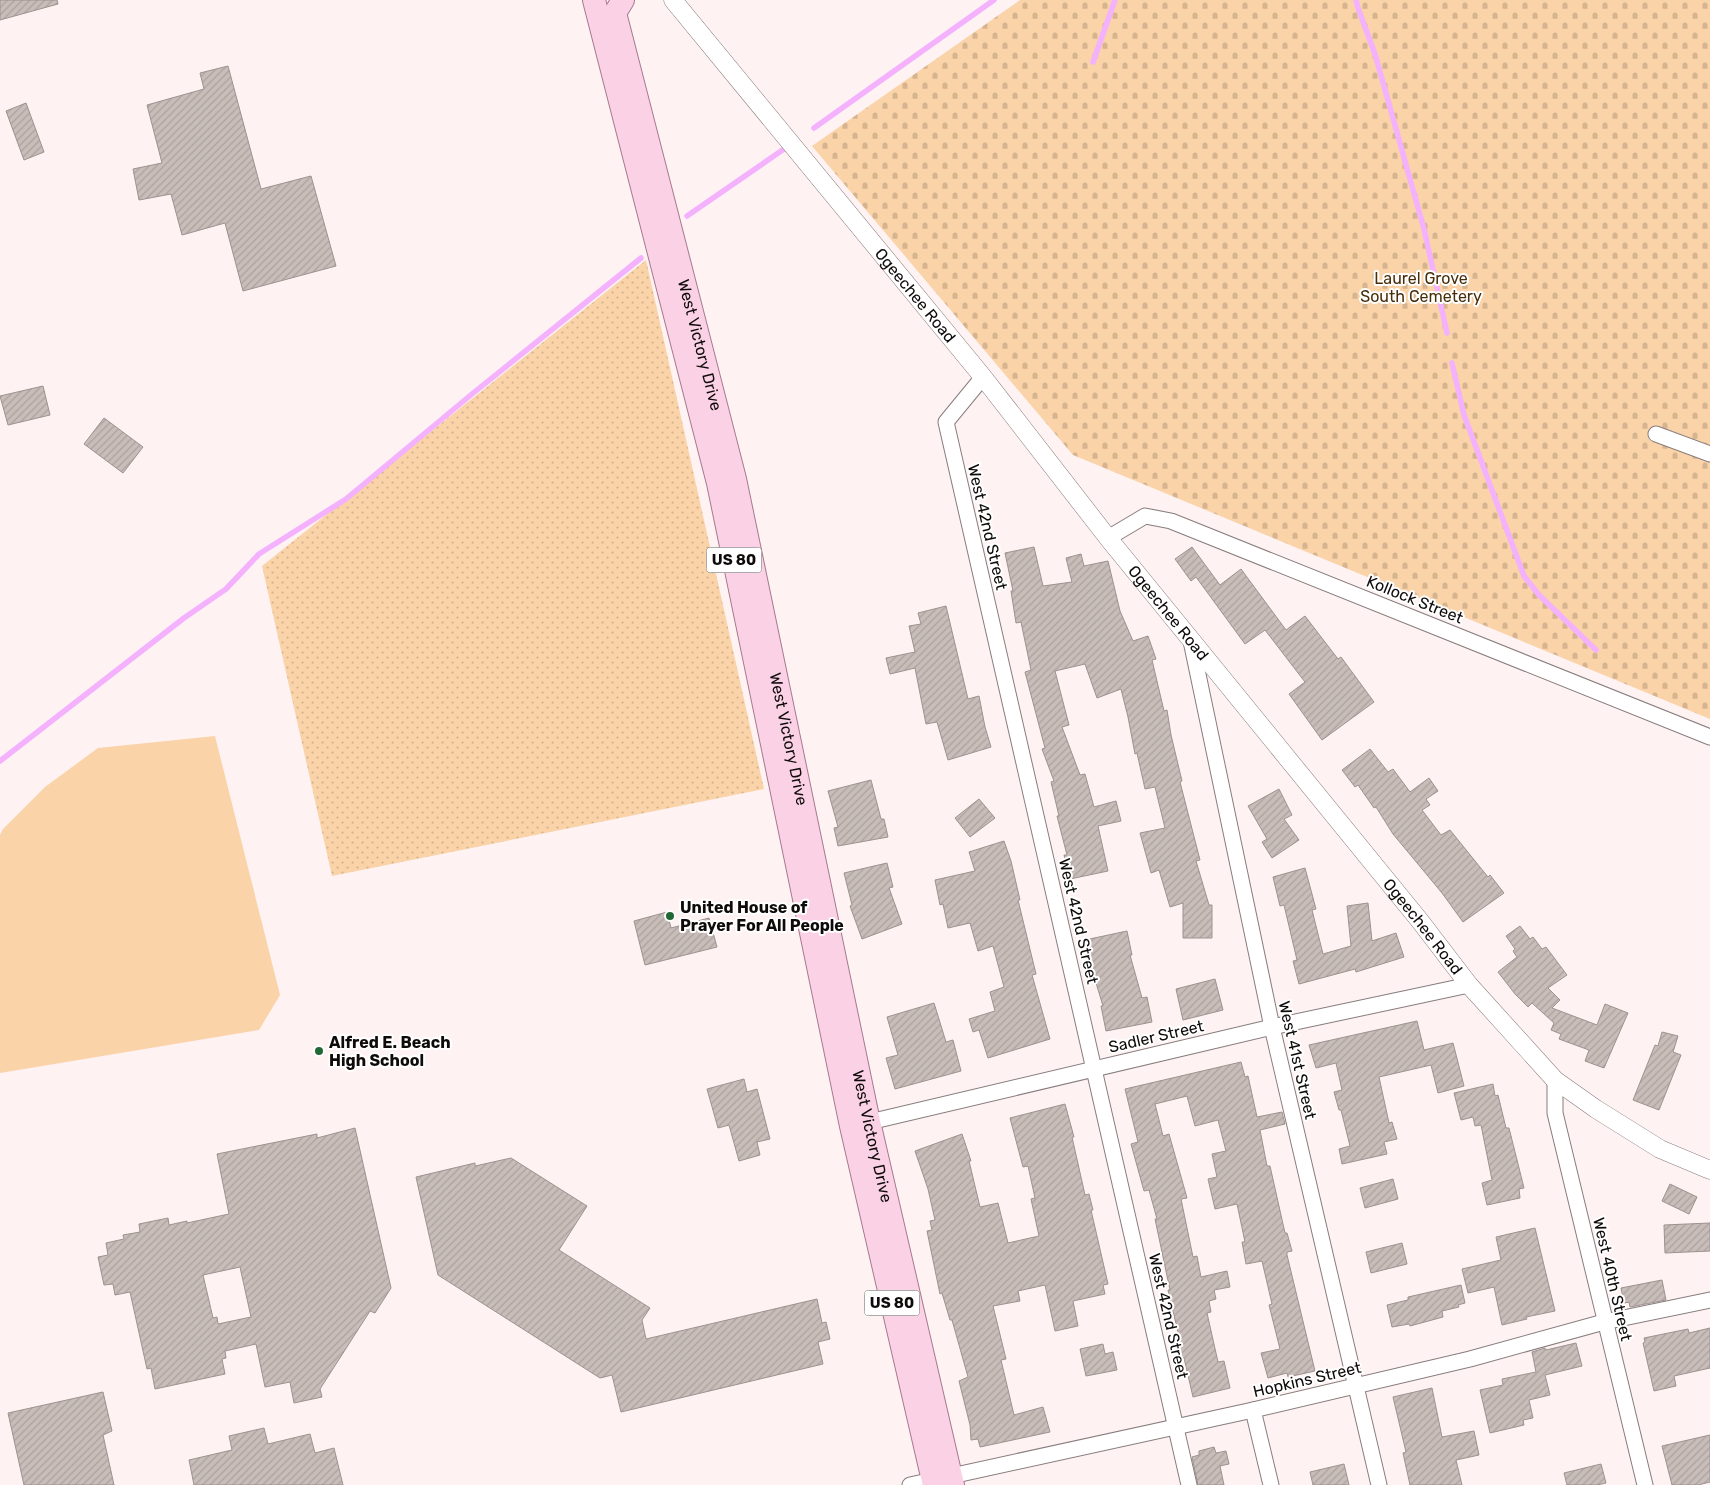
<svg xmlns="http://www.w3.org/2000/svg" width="1710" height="1485" viewBox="0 0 1710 1485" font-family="Rubik,sans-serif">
	<defs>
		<pattern id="grass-dots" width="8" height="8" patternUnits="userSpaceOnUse" patternTransform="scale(1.25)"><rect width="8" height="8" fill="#fad3a8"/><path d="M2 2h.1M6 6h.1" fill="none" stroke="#d5b48f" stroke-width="1.8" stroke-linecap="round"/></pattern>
		<pattern id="cemetery-stones" width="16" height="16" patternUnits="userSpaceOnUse" patternTransform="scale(1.25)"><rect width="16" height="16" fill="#fad3a8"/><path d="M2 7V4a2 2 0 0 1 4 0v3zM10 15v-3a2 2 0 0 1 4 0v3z" fill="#d5b48f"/></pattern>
		<pattern id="building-hatch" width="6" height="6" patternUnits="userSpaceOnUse" patternTransform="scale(1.25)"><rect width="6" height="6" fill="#c8bdb9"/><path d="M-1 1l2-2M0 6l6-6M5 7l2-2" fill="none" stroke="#aba19e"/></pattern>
	</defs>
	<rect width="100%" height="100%" fill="#fef2f2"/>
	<path fill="url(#grass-dots)" d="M646 260 764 789 332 876 262 566Z"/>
	<path fill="url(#cemetery-stones)" d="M1020 0H1710V719L1073 455 812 146Z"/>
	<path fill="#fad3a8" d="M215 736 280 995 259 1030 0 1073V835L3 829 45 787 98 748Z"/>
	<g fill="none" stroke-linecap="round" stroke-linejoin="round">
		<g stroke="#f4b1fd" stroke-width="5.5">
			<path d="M1356 0 1358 8 1375 54 1424 229 1447 333"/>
			<path d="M1093 62 1115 0"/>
			<path d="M814 128 994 0"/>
			<path d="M687 216 784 149"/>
			<path d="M1452 363 1464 415 1524 576 1539 595 1596 650"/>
			<path d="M0 761 184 618 226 589 259 554 346 499 472 394 641 258"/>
		</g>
	</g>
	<g fill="url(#building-hatch)" stroke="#9c928e" fill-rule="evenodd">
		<path d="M0 0H57L58 4 0 20Z"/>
		<path d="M228 66 261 189 311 176 336 266 243 291 225 223 182 235 171 194 139 200 133 169 162 163 147 105 204 89 200 73Z"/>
		<path d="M26 103 44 152 24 160 6 111Z"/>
		<path d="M43 386 50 415 8 425 0 396Z"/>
		<path d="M104 418 143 447 123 473 84 444Z"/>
		<path d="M1034 547 1043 586 1072 582 1066 558 1081 554 1084 566 1108 561 1120 611 1133 641 1148 636 1156 659 1152 660 1164 711 1167 710 1171 735 1182 781 1180 782 1200 860 1196 861 1209 905H1212V938H1183V903L1170 907 1159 870 1151 873 1140 833 1165 828 1155 787 1145 789 1137 753 1135 754 1128 717 1121 689 1097 698 1085 664 1055 671 1069 725 1062 727 1080 775 1085 774 1094 807 1116 801 1121 821 1098 826 1108 871 1070 879 1064 855H1067L1057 816H1059L1051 782 1054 781 1042 749 1045 748 1025 672 1031 670 1021 622 1016 623 1011 591H1013L1005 553Z"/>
		<path d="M1192 547 1220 585 1241 569 1286 630 1305 616 1338 659 1341 657 1374 702 1322 740 1289 694 1305 682 1265 630 1245 644 1196 577 1191 581 1175 559Z"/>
		<path d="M946 606 968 699 979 696 985 727 991 747 948 760 937 722 926 724 915 668 890 674 886 658 915 652 909 626 921 624 918 613Z"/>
		<path d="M1370 749 1388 772 1393 769 1410 792 1429 778 1438 791 1426 799 1430 805 1422 810 1441 835 1450 830 1488 877 1490 875 1504 893 1463 922 1442 893 1393 834 1376 807 1374 808 1358 785 1355 787 1342 770Z"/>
		<path d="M871 780 881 819H884L888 837 838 846 834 828 838 827 828 791Z"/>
		<path d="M1279 789 1292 815 1284 819 1299 840 1272 858 1262 842 1267 839 1248 806Z"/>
		<path d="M979 799 995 818 970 837 955 818Z"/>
		<path d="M1004 841 1011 861 1020 900H1018L1036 974 1032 975 1050 1039 988 1058 979 1030 973 1032 969 1019 995 1011 990 992 1004 987 993 946 978 951 970 923 948 928 943 904 940 905 935 880 975 871 969 852Z"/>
		<path d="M887 863 893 887 889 888 902 924 862 939 850 906 852 905 844 873Z"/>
		<path d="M1305 868 1316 909 1312 910 1323 954 1351 946 1347 906 1368 903 1372 941 1396 933 1404 957 1356 972 1355 969 1299 984 1293 961 1297 960 1284 905 1280 906 1273 877Z"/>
		<path d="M667 912 671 928 709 918 717 947 645 965 634 921Z"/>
		<path d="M1520 926 1530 939 1533 937 1542 949 1546 947 1567 975 1548 988 1560 1000 1552 1008 1597 1025 1605 1004 1628 1013 1604 1068 1585 1061 1589 1050 1559 1039 1561 1034 1551 1030 1554 1023 1532 1003 1528 1007 1515 994 1498 972 1517 957 1513 951 1515 949 1506 936Z"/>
		<path d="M1127 931 1132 955H1130L1142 998 1147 997 1152 1022 1106 1031 1101 1006H1103L1090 963 1085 940Z"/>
		<path d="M1215 979 1223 1010 1183 1020 1176 989Z"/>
		<path d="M934 1003 946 1042 953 1040 961 1071 895 1089 886 1058 898 1055 887 1017Z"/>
		<path d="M1417 1021 1424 1050 1453 1043 1464 1086 1438 1093 1431 1065 1379 1077 1389 1123 1392 1122 1397 1139 1384 1142 1387 1154 1342 1164 1339 1149 1350 1146 1341 1110H1339L1334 1092 1342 1090 1336 1063 1316 1068 1309 1045Z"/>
		<path d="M1662 1032 1678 1036 1673 1052 1681 1055 1659 1110 1633 1100 1655 1045 1658 1046Z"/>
		<path d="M1241 1062 1245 1077 1248 1076 1257 1117 1282 1112 1285 1124 1260 1130 1267 1166H1270L1285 1233H1287L1292 1251 1287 1252V1255L1315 1371 1288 1377 1287 1373 1268 1378 1261 1353 1280 1349 1269 1305 1272 1304 1262 1261 1246 1264 1242 1242H1245L1237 1204 1215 1209 1208 1179 1217 1177 1212 1154 1226 1151 1218 1120 1195 1126 1187 1096 1155 1104 1163 1136 1169 1134 1187 1198 1181 1199 1193 1257 1197 1256 1201 1277 1227 1271 1230 1287 1214 1290 1216 1299 1209 1301 1211 1312 1207 1313 1218 1362 1224 1361 1230 1388 1193 1397 1184 1358 1179 1360 1176 1346 1181 1345 1168 1290H1170L1155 1219H1157L1149 1190 1144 1191 1131 1144 1138 1142 1125 1089Z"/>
		<path d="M744 1079 747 1092 757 1089 770 1139 757 1142 760 1155 739 1161 729 1125 718 1128 707 1089Z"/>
		<path d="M1493 1084 1495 1096 1498 1095 1506 1128H1509L1524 1188 1519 1189 1520 1198 1487 1205 1482 1183 1492 1180 1481 1125 1475 1126 1473 1117 1461 1120 1454 1093Z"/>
		<path d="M1065 1104 1074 1137H1072L1085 1195 1089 1194 1093 1210H1091L1108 1284 1103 1285 1105 1294 1073 1301 1078 1326 1055 1331 1045 1285 1018 1291 1020 1301 993 1306 1006 1359 1001 1360 1014 1415 1043 1407 1050 1432 980 1447 978 1439 971 1440 970 1425 959 1381 968 1377 952 1320H950L942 1293 940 1294 927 1231 932 1230 930 1221 935 1220 928 1189 915 1151 962 1134 971 1161H969L980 1207 998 1203 1008 1243 1039 1236 1031 1199 1035 1198 1028 1166 1023 1167 1010 1118Z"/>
		<path d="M355 1128 391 1288 375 1313 370 1311 320 1389 322 1397 294 1403 290 1382 265 1387 256 1344 225 1351 226 1358 222 1359 225 1374 155 1389 151 1368 147 1369 130 1292 115 1295 113 1284 104 1285 98 1257 108 1255 106 1243 124 1239 123 1235 140 1232 139 1224 168 1218 169 1225 187 1221V1223L229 1214 217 1154 317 1134V1138ZM240 1267 251 1317 218 1324 217 1317 213 1318 203 1275Z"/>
		<path d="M511 1158 587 1206 559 1250 650 1308 642 1320 646 1339 817 1299 822 1323 826 1322 830 1339 818 1342 823 1364 621 1412 612 1375 600 1378 438 1275 416 1177 475 1163V1166Z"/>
		<path d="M1393 1179 1398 1199 1365 1208 1360 1188Z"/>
		<path d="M1670 1184 1697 1197 1689 1214 1662 1201Z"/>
		<path d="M1710 1223V1251L1665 1253 1664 1225Z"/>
		<path d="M1535 1228 1555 1311 1526 1317 1527 1319 1502 1325 1494 1287 1468 1293 1462 1269 1501 1260 1496 1237Z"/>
		<path d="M1402 1243 1407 1264 1371 1273 1366 1252Z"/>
		<path d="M1662 1280 1666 1300 1630 1307 1629 1302 1624 1303 1621 1288Z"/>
		<path d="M1461 1285 1465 1303 1458 1305 1459 1307 1442 1311 1443 1317 1410 1326 1409 1324 1392 1327 1387 1305 1408 1300V1297Z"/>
		<path d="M1710 1328V1368L1674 1376 1676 1386 1654 1391 1643 1343 1645 1342 1644 1338 1688 1329 1689 1333Z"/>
		<path d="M1576 1343 1582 1366 1545 1375 1550 1395 1529 1400 1533 1418 1523 1420 1524 1425 1490 1433 1480 1390 1503 1385 1502 1379 1536 1372 1532 1352 1545 1348 1546 1350Z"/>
		<path d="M1103 1344 1105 1354 1113 1352 1117 1370 1086 1376 1080 1349Z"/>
		<path d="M1432 1388 1442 1437 1474 1431 1479 1455 1456 1460 1462 1485H1410L1403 1453 1406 1452 1393 1397Z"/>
		<path d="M103 1392 112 1431 103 1435 114 1485H24L8 1413Z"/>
		<path d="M264 1428 268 1444 310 1434 315 1453 334 1448 343 1485H194L189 1460 232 1450 229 1436Z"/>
		<path d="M1710 1435V1482L1698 1485H1672L1662 1446Z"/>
		<path d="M1214 1447 1216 1453 1226 1451 1229 1464 1220 1466 1224 1485H1198L1192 1457 1199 1455V1451Z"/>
		<path d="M1344 1464 1349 1485H1313L1310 1472Z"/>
		<path d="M1601 1464 1606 1483 1597 1485H1567L1564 1473Z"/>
	</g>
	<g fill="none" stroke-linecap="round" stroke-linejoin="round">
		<defs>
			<g id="minor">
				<path d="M983 377 946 422 1189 1485"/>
				<path d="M1656 434 1710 454"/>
				<path d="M1108 538 1145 516 1171 521 1710 737"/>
				<path d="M1191 641 1272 1027 1379 1485"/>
				<path d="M1555 1080V1113L1645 1485"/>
				<path d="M861 1124 1272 1027 1469 985"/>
				<path d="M1253 1410 1271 1485"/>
				<path d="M910 1485 1253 1410 1470 1359 1604 1322 1710 1300"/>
			</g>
			<g id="tertiary">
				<path id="s1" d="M673 0 983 377 1108 538 1420 921 1469 985 1555 1080 1596 1109 1660 1149 1710 1170"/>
			</g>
			<g id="primary">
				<path d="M594 0 718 483 851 1126 934 1485"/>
				<path id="s2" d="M623 0 615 13 735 479 869 1122 953 1485"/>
			</g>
		</defs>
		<use href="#minor" stroke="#887d7e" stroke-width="17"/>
		<use href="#tertiary" stroke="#887d7e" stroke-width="19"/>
		<use href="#primary" stroke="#a6798e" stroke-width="24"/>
		<use href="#minor" stroke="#fff" stroke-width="15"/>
		<use href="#tertiary" stroke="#fff" stroke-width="18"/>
		<use href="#primary" stroke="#fbd2e5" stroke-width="22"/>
	</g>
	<g fill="#206835" stroke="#fff" stroke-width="2">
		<circle cx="670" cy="916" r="5"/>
		<circle cx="319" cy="1051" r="5"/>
	</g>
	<g text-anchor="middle" stroke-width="4" stroke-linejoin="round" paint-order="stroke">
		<g fill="#fff" stroke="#575454" stroke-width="1">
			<rect x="706.5" y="547.5" width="55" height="25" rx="4"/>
			<rect x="864.5" y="1290.5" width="55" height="25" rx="4"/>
		</g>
		<g font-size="15" font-weight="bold" fill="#0f0b0b">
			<text x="734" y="565">US 80</text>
			<text x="892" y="1308">US 80</text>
		</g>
		<g font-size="16" fill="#492e0a" stroke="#fff">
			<text x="1421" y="284">Laurel Grove<tspan x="1421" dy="18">South Cemetery</tspan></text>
		</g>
		<g font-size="16" fill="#0f0b0b" stroke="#fff">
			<text dy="6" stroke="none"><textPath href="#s1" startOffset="382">Ogeechee Road</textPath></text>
			<text dy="6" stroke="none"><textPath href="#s2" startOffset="358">West Victory Drive</textPath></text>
			<text transform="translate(988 527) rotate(77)" y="6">West 42nd Street</text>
			<text transform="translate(1415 599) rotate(22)" y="6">Kollock Street</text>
			<text dy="6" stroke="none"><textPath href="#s1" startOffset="788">Ogeechee Road</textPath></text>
			<text dy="6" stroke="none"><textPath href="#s2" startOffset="762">West Victory Drive</textPath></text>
			<text transform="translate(1079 921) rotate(77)" y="6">West 42nd Street</text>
			<text dy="6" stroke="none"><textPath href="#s1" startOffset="1192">Ogeechee Road</textPath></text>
			<text transform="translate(1156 1036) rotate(-13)" y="6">Sadler Street</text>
			<text transform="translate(1298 1060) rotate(77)" y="6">West 41st Street</text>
			<text dy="6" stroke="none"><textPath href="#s2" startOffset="1168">West Victory Drive</textPath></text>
			<text transform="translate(1613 1279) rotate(77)" y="6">West 40th Street</text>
			<text transform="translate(1169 1316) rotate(77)" y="6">West 42nd Street</text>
			<text transform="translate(1307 1379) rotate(-13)" y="6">Hopkins Street</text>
		</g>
		<g font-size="16" font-weight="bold" fill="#0f0b0b" stroke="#fff" text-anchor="start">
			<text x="680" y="913">United House of<tspan x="680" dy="18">Prayer For All People</tspan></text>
			<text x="329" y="1048">Alfred E. Beach<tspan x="329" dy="18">High School</tspan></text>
		</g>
	</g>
</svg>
